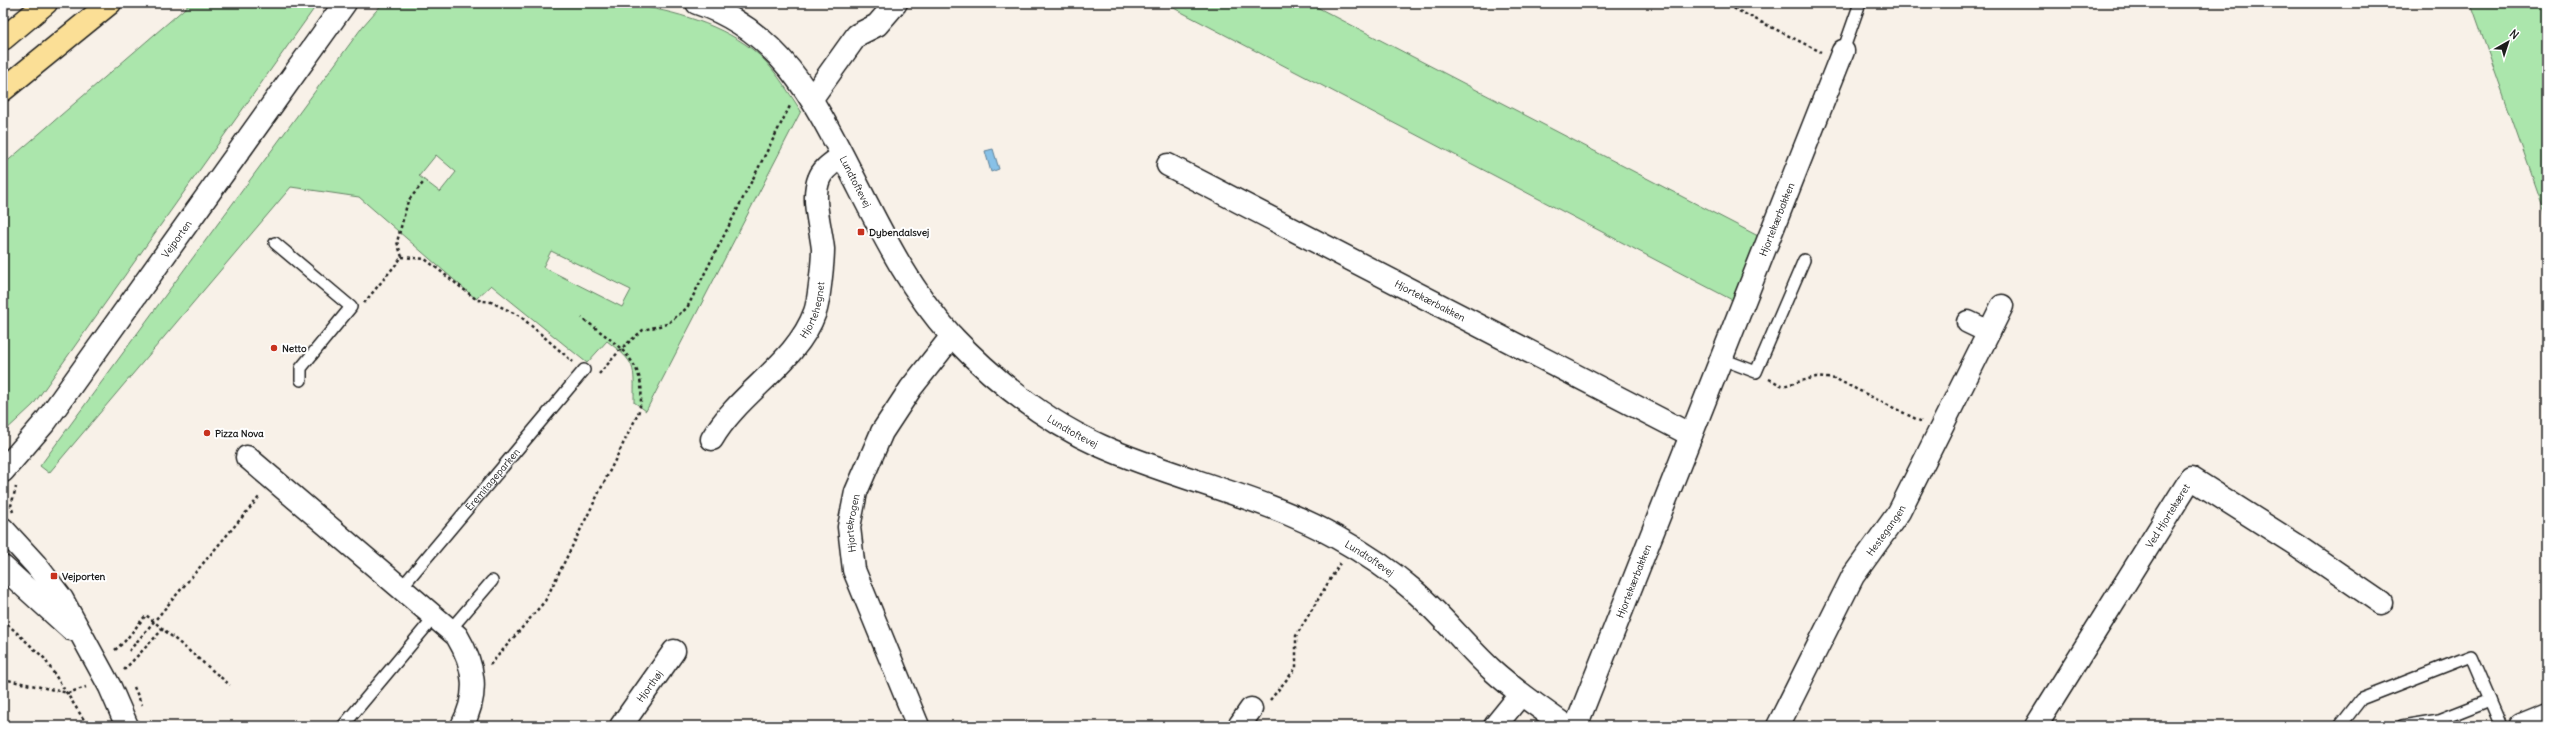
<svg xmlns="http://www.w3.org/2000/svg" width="2550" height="729" viewBox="0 0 2550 729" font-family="Delius,sans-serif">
	<rect width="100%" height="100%" fill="#f8f1e8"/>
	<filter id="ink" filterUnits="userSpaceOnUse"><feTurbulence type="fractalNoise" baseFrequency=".025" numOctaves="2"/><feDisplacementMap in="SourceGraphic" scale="8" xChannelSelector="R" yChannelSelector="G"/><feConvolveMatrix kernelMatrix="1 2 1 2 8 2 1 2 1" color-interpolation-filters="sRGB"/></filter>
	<g filter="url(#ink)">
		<g fill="#abe6ac" stroke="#648164" fill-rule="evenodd">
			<path d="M191 3H318L33 405 3 433V165Z"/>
			<path d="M383 3H620C665 9 715 21 752 49 772 64 787 90 801 111L646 411 634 402C634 365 637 364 607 341L587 363 491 285 476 299 359 197 291 187 49 473 40 466 363 26ZM436 155 456 172 440 192 419 176ZM551 251 631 290 622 307 543 267Z"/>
			<path d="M1164 3H1309L1760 237 1738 303Z"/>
			<path d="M2471 3H2547V218Z"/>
		</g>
		<path fill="#88c1e7" stroke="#5d7f96" d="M993 149 999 169 991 172 985 151Z"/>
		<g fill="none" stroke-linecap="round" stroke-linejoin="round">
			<defs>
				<g id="service">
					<path d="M1843 51 1860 3"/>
					<path d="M275 243 351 307 301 368V380"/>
					<path d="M1722 359 1756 372 1804 260"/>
					<path id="s1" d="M401 588 584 370"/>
					<path d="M450 630 492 581"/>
					<path d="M343 726 435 616"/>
					<path d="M2340 726 2361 699 2471 656 2501 726"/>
					<path d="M2402 726 2439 720 2490 700"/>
				</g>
				<g id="minor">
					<path id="s2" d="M697 3C781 31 815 102 853 176 881 231 909 289 951 335 993 379 1045 421 1101 446 1175 479 1266 497 1336 537 1363 552 1389 569 1413 590 1441 614 1464 644 1491 669 1514 690 1540 708 1566 726"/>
					<path d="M812 98 857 35 877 25 896 3"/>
					<path id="s3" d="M1168 165 1691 435"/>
					<path d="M1968 322 1989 332"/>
					<path id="s4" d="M712 439C739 392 797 363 815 312 819 301 823 261 823 249 821 228 811 199 819 179 823 168 833 163 842 156"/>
					<path d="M247 457 457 636C475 666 479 694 462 726"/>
					<path d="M3 529 36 565 62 599 110 687 127 726"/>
					<path d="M3 567 71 629"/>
					<path id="s5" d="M621 726 674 651"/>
					<path id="s6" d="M918 726 854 570 849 527 856 492 882 432 911 388 952 336"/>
					<path d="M1239 726 1251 709"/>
					<path d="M1495 726 1521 694"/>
					<path id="s7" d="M1576 726 1843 51"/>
					<path id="s8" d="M1778 726 1853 576 1899 512 2002 306"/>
					<path id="s9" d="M2036 726 2191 478 2298 546 2381 603"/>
					<path d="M2520 726 2547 715"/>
				</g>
				<g id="tertiary">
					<path id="s10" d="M3 471 46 421 345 3"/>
				</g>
				<g id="motorway">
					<path d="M3 39 46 3"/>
					<path d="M3 90 110 3"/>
				</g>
			</defs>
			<use href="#service" stroke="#1c1c1c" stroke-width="14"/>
			<use href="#minor" stroke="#1c1c1c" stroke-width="25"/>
			<use href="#tertiary" stroke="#1c1c1c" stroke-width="25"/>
			<use href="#motorway" stroke="#1c1c1c" stroke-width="25"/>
			<g stroke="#1c1c1c" stroke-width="2.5" stroke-dasharray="3 3" stroke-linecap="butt">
				<path d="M1723 3 1821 52"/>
				<path d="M402 257 425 259 477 300 491 302 520 316 573 362"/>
				<path d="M364 303 402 257 397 242 408 201 423 183"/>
				<path d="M599 374 622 348 643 330 667 324 687 308 791 104"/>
				<path d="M1769 379 1783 386 1816 377 1836 379 1922 422"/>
				<path d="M13 512 11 506 16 487"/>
				<path d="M3 620 44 658 88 726"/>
				<path d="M115 650 125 641 146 615 230 685"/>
				<path d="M129 651 260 496"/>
				<path d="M490 665 545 601 638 414C653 364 616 344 582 318"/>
				<path d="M124 670 163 629"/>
				<path d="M3 679 68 693 86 687"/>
				<path d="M134 687 142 705"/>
				<path d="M1270 700 1296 668V636L1340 563"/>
			</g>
			<use href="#service" stroke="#fff" stroke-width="11"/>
			<use href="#minor" stroke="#fff" stroke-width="22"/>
			<use href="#tertiary" stroke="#fff" stroke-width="22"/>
			<use href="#motorway" stroke="#fbdf96" stroke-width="22"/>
		</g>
	</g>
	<g fill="#c8321e" stroke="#fff" stroke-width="1.5">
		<rect x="857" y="228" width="8" height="8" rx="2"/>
		<circle cx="274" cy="348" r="4"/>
		<circle cx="207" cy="433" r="4"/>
		<rect x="50" y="572" width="8" height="8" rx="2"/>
	</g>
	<g text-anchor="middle" stroke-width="4" stroke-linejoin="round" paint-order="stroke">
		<g font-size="10" fill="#1c1c1c" stroke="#fff">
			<text dy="4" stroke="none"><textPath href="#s2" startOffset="246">Lundtoftevej</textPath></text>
			<text dy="4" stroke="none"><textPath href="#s7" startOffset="545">Hjortekærbakken</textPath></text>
			<text dy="4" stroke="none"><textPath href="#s10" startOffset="290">Vejporten</textPath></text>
			<text dy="4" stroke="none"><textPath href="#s3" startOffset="295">Hjortekærbakken</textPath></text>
			<text dy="4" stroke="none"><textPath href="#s4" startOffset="166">Hjortehegnet</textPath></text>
			<text dy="4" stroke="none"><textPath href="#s2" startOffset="583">Lundtoftevej</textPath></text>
			<text dy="4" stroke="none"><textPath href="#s1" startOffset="142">Eremitageparken</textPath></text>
			<text dy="4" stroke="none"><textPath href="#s9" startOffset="248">Ved Hjortekæret</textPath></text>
			<text dy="4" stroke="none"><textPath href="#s6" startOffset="216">Hjortekrogen</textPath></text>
			<text dy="4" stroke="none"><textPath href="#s8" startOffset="224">Hestegangen</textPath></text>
			<text dy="4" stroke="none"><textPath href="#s2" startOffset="907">Lundtoftevej</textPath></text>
			<text dy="4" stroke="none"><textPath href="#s7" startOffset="156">Hjortekærbakken</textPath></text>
			<text dy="4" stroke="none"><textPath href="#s5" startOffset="49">Hjorthøj</textPath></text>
		</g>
		<g font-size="10" font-weight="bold" fill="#1c1c1c" stroke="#fff" text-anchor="start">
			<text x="869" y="236">Dybendalsvej</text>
			<text x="282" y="352">Netto</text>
			<text x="215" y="437">Pizza Nova</text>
			<text x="62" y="580">Vejporten</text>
		</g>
	</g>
	<rect width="2550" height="729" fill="none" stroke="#fff" stroke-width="16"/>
	<rect x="8" y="8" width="2534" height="713" fill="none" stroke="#1c1c1c" stroke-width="1.5" filter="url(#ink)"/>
	<g transform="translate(2508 42) rotate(39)" stroke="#ffffff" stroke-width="3" paint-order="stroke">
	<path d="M0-3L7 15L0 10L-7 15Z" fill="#1c1c1c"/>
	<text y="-6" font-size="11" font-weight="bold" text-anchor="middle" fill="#1c1c1c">N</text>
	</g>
</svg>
